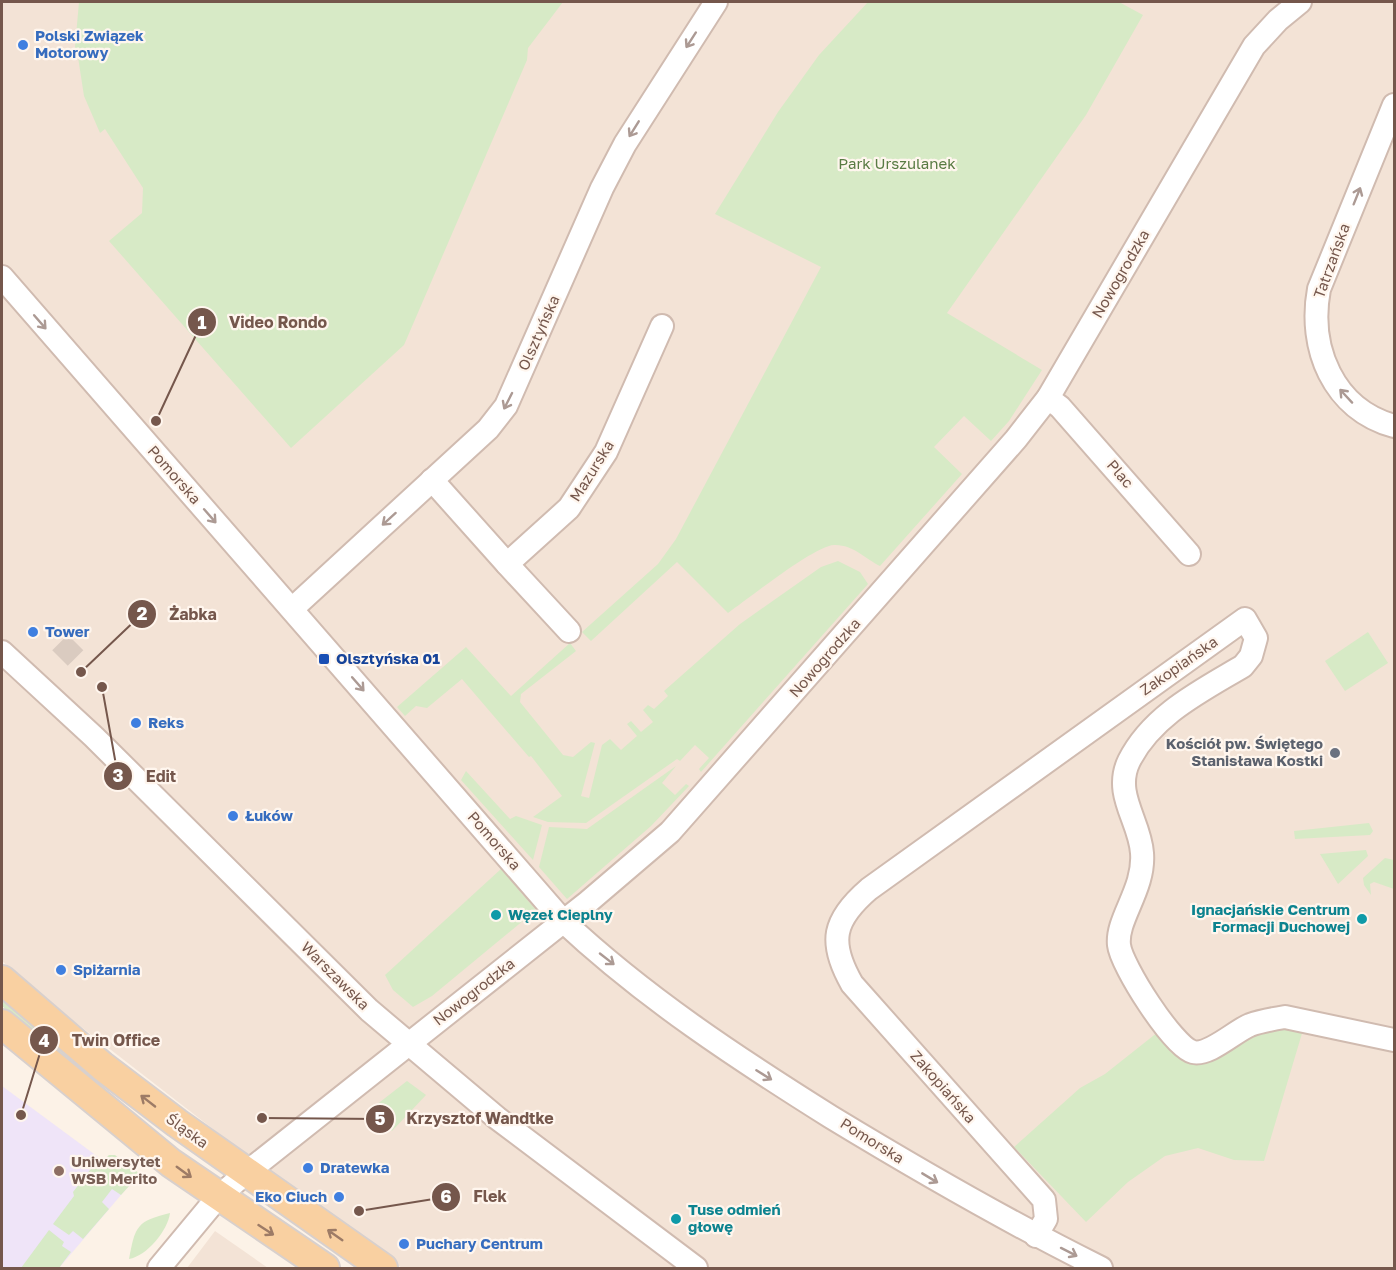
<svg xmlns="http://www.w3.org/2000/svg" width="1396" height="1270" viewBox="0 0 1396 1270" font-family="'Golos Text',sans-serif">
	<rect width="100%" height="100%" fill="#fcf2e7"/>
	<g fill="#f3e3d6">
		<path d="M2 2H1394V1268H402L284 1184 62 1012 2 961Z"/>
		<path d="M215 1231 268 1268H187Z"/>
	</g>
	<path fill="#efe4f8" d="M2 1086 132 1182 59 1268H2Z"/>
	<g fill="#d7eac6">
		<path d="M79 2H563L528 48 527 60 404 345 291 448 109 241 142 213 143 188 105 129 100 133 84 96 78 57 74 58Z"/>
		<path d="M868 2H1119L1143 15 1086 115 947 313 1042 370 1009 421 991 441 964 416 934 447 962 474 880 566C866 559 852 544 834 545 814 546 748 599 728 613L677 562 591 641 582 632 658 564 676 539 821 267 715 214 778 112 819 55Z"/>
		<path d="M838 561 860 572 868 584 701 772 699 769 709 758 695 745 680 761 677 759 586 823 548 822 533 817 562 796 531 756 529 757 462 679 427 708 416 706 405 716 397 707 466 647 511 696 570 643 576 651 521 694 520 702 563 755 573 757 591 742 595 743 581 796 589 798 602 745 610 739 621 750 637 736 627 724 631 721 641 732 653 722 643 710 648 705 654 709 668 696 664 691 740 624 821 567Z"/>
		<path d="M1368 632 1388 663 1345 691 1325 661Z"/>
		<path d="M676 766 662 783 675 795 686 784 689 786 651 826 567 899 539 867 549 827 587 829Z"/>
		<path d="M466 771 510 819 516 816 542 825 533 860 461 780Z"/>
		<path d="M1369 823 1373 831 1370 835 1295 839 1294 831Z"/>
		<path d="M1366 850 1368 856 1338 884 1320 854Z"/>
		<path d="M1385 858 1394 860V889L1374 882 1370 884 1371 895 1364 885 1363 878Z"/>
		<path d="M501 869 536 910 432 996 413 1007 393 990 385 975Z"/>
		<path d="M2 995 152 1118 150 1120 48 1046 2 1006Z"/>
		<path d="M1277 1027 1303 1030 1264 1161 1234 1160 1198 1148 1165 1156 1128 1182 1086 1222 1014 1147 1080 1088 1105 1074 1158 1032 1172 1053 1193 1060 1251 1032Z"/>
		<path d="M407 1081 426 1095 392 1131 371 1109Z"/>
		<path d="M109 1155H115L140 1174 121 1195 112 1189 102 1202 109 1209 83 1239 73 1231 69 1235 53 1224 74 1196 73 1192 97 1161 100 1163Z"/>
		<path d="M170 1213C168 1230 147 1256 129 1259 135 1226 137 1221 170 1213Z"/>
		<path d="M49 1230 64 1242 62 1246 71 1252 59 1268H21Z"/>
	</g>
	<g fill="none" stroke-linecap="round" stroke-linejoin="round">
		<path stroke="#dacbc0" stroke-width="22" stroke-dasharray="22 11" stroke-linecap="butt" d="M60 658 83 635"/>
		<defs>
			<g id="minor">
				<path d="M1394 105 1319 289C1308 348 1333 409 1394 426"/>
				<path d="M2 277 563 921C644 997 737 1058 831 1117 920 1171 1008 1222 1101 1268"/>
				<path d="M1048 398 1060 407 1189 554"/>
				<path d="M432 480 507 564 569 508 606 452 662 326"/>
				<path d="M507 564 569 631"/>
				<path d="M292 609 488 429 506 406 602 188 625 144 716 2"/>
				<path d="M2 652 94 737 369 1010 497 1118 696 1268"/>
				<path d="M1036 1236 1046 1219 1044 1200 852 984C828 942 833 920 869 889L1245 619 1256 638 1251 656 1243 666C1201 691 1152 715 1129 761 1113 794 1140 821 1142 853 1145 889 1116 919 1119 945 1121 965 1173 1047 1193 1052 1209 1056 1235 1031 1250 1025 1261 1021 1273 1019 1285 1017L1394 1040"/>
				<path d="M159 1268 218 1197 246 1173 588 902 670 832 1016 439 1048 398 1254 46 1278 20 1300 2"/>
			</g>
			<g id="major">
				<path d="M2 980 102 1066 177 1123 383 1268"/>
				<path d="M2 1024 171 1163 325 1268"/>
			</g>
		</defs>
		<use href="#minor" stroke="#d0bbb0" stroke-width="26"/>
		<use href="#major" stroke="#d8d0cd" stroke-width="32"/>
		<use href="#minor" stroke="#fff" stroke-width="22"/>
		<use href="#major" stroke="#f9d0a1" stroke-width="28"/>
	</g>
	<defs><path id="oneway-shaft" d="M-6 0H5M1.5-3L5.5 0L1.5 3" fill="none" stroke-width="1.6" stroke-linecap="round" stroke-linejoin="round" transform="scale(1.5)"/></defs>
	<g stroke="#ac9a94">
		<use href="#oneway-shaft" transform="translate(691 40) rotate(123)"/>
		<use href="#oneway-shaft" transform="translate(634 129) rotate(122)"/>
		<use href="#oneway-shaft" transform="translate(1357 196) rotate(-68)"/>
		<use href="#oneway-shaft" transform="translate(40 322) rotate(49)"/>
		<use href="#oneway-shaft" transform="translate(1346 396) rotate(-133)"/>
		<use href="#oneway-shaft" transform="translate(508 401) rotate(117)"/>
		<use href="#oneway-shaft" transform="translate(210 516) rotate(49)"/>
		<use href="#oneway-shaft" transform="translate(389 519) rotate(138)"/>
		<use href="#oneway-shaft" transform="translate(358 684) rotate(49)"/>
		<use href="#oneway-shaft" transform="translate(607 959) rotate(38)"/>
		<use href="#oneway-shaft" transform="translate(764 1075) rotate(32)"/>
		<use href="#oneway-shaft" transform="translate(930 1178) rotate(31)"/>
		<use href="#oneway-shaft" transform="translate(1069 1252) rotate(27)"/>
	</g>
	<g stroke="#9d7b66">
		<use href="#oneway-shaft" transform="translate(148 1101) rotate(-142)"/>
		<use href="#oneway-shaft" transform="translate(184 1172) rotate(36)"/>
		<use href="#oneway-shaft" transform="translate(266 1230) rotate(33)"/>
		<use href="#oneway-shaft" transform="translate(335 1235) rotate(-145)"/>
	</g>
	<g fill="#3f7fe0" stroke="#fff6ee" stroke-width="2">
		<circle cx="23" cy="45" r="6"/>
		<circle cx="33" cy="632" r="6"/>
		<circle cx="136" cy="723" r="6"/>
		<circle cx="233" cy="816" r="6"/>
		<circle cx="61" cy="970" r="6"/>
		<circle cx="308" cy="1168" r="6"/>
		<circle cx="339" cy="1197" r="6"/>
		<circle cx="404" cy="1244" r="6"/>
	</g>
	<rect fill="#1a4fb4" stroke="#fff6ee" stroke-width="2" x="318" y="653" width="12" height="12" rx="3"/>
	<circle fill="#6b7280" stroke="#fff6ee" stroke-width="2" cx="1335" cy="753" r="6"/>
	<g fill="#0f9aa8" stroke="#fff6ee" stroke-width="2">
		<circle cx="496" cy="915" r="6"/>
		<circle cx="1362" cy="919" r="6"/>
		<circle cx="676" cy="1219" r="6"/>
	</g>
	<circle fill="#8d6e63" stroke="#fff6ee" stroke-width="2" cx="59" cy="1171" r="6"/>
	<g text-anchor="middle" stroke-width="4.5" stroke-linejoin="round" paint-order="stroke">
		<g font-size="15" font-weight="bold" fill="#366cbe" stroke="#fff6ee" text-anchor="start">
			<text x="35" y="41">Polski Związek<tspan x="35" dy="17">Motorowy</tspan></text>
			<text x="45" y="637">Tower</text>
			<text x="148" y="728">Reks</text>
			<text x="245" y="821">Łuków</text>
			<text x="73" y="975">Spiżarnia</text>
			<text x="320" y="1173">Dratewka</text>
			<text x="327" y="1202" text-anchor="end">Eko Ciuch</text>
			<text x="416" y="1249">Puchary Centrum</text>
		</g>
		<g font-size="15" fill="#597b43" stroke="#fff6ee">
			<text x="897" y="169">Park Urszulanek</text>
		</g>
		<g font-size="15" fill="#75574c" stroke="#fff6ee">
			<text transform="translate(1332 261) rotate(-70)" y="5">Tatrzańska</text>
			<text transform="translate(1121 274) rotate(-60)" y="5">Nowogrodzka</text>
			<text transform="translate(539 333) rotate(-66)" y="5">Olsztyńska</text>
			<text transform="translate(592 471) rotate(-58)" y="5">Mazurska</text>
			<text transform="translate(1120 474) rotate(49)" y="5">Plac</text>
			<text transform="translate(174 475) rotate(49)" y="5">Pomorska</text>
			<text transform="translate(825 658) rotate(-49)" y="5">Nowogrodzka</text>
			<text transform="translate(1179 666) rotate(-35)" y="5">Zakopiańska</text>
			<text transform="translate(494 841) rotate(49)" y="5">Pomorska</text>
			<text transform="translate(335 976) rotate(45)" y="5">Warszawska</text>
			<text transform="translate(474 992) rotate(-38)" y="5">Nowogrodzka</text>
			<text transform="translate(943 1087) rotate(49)" y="5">Zakopiańska</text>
			<text transform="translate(187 1131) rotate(36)" y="5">Śląska</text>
			<text transform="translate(872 1141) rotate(32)" y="5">Pomorska</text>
		</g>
		<g font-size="15" font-weight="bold" fill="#164399" stroke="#fff6ee" text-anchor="start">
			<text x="336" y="664">Olsztyńska 01</text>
		</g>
		<g font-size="15" font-weight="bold" fill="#5b616d" stroke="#fff6ee" text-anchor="end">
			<text x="1323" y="749">Kościół pw. Świętego<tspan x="1323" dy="17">Stanisława Kostki</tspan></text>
		</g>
		<g font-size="15" font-weight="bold" fill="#0d838f" stroke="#fff6ee" text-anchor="start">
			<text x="1350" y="915" text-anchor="end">Ignacjańskie Centrum<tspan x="1350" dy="17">Formacji Duchowej</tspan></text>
			<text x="508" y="920">Węzeł Cieplny</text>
			<text x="688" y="1215">Tuse odmień<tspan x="688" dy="17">głowę</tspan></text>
		</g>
		<g font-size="15" font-weight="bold" fill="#785e54" stroke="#fff6ee" text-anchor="start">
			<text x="71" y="1167">Uniwersytet<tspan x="71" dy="17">WSB Merito</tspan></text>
		</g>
	</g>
	<path fill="none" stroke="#75574c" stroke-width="2" d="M156 421L202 322M81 672L142 614M102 687L118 776M21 1115L44 1040M262 1118L380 1119M359 1211L446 1197"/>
	<g fill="#75574c" stroke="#fff6ee" stroke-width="2">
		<circle cx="156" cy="421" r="6"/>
		<circle cx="81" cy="672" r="6"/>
		<circle cx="102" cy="687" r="6"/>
		<circle cx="21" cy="1115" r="6"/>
		<circle cx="262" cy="1118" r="6"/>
		<circle cx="359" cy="1211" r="6"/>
		<circle cx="202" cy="322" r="15"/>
		<circle cx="142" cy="614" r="15"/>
		<circle cx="118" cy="776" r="15"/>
		<circle cx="44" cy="1040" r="15"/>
		<circle cx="380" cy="1119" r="15"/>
		<circle cx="446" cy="1197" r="15"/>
	</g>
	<g font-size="18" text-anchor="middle" font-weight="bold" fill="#fff">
		<text x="202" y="329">1</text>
		<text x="142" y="620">2</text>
		<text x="118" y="782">3</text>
		<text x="44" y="1047">4</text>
		<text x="380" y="1125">5</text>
		<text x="446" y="1203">6</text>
	</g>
	<g font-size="16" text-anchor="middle" font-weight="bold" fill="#75574c" stroke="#fff6ee" stroke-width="4.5" stroke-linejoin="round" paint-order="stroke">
		<text x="278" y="328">Video Rondo</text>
		<text x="193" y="620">Żabka</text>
		<text x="161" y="782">Edit</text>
		<text x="116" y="1046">Twin Office</text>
		<text x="480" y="1124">Krzysztof Wandtke</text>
		<text x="490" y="1202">Flek</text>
	</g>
	<rect width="1396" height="1270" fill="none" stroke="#75574c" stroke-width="6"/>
</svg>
